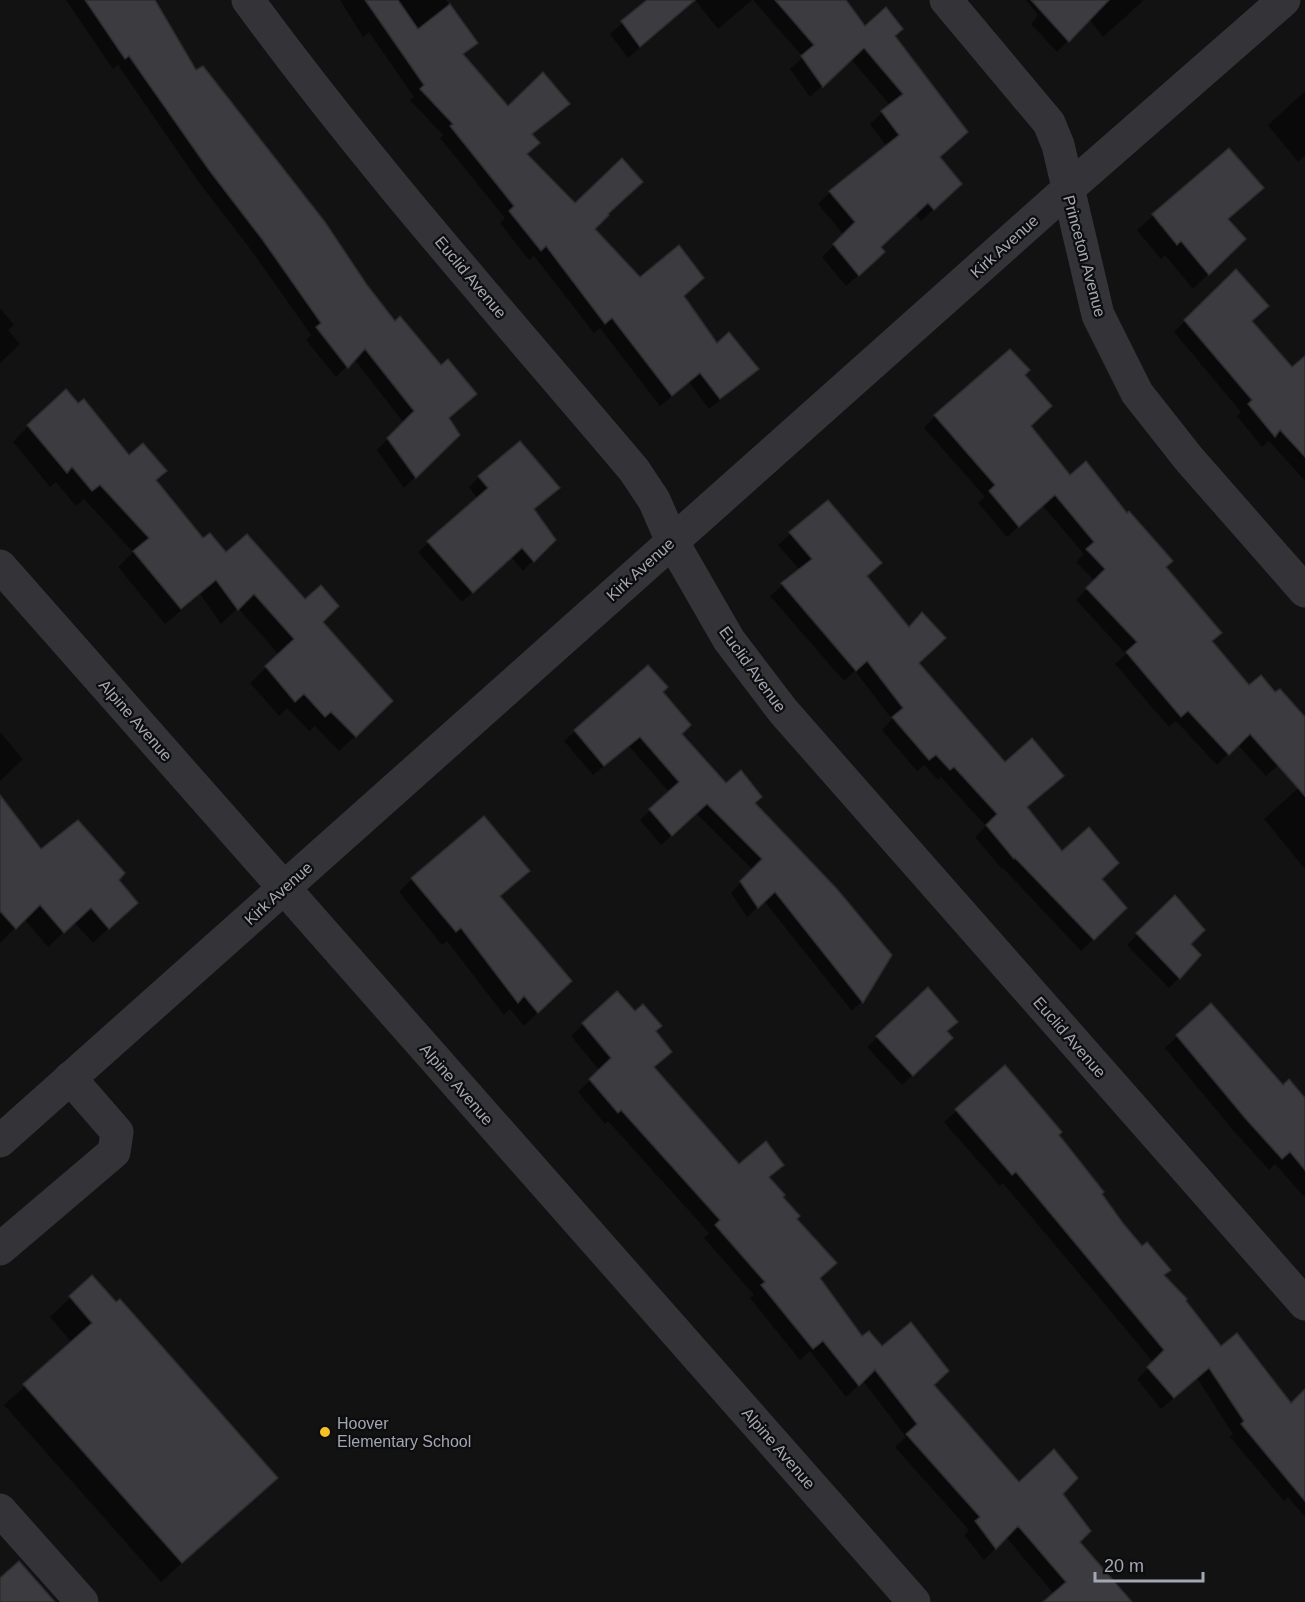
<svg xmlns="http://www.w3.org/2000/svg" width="1305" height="1602" viewBox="0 0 1305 1602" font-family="Arial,sans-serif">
	<rect width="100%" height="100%" fill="#121213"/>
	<g fill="#0007">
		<path d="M66 0H153L196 73 464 405 448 419 447 446 404 488 377 450 404 423 354 359 336 377 306 340 311 335 251 250 198 181 118 65 113 69Z"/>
		<path d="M340 0H446L476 43 462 56 508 108 568 104 531 135 526 155 575 205 607 215 593 229 640 279 682 297 717 345 757 369 709 409 689 382 660 406 600 328 594 333 534 256 529 260 500 223 505 218 440 138 443 135 410 100 414 97 369 32 363 37Z"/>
		<path d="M649 0H752L718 29 695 0 628 58 610 34Z"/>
		<path d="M753 0H844L865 28 893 36 939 158 948 196 921 221 915 214 879 248 871 264 846 286 822 257 844 235 818 204 830 192 887 147 870 124 890 105 851 59 810 97 790 69 803 57Z"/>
		<path d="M1026 0H1144L1103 37 1089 19 1057 52 1031 24 1038 15Z"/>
		<path d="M1305 91V155L1298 162 1268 125Z"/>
		<path d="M1228 150 1262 188 1227 220 1244 239 1193 289 1165 255 1161 259 1137 230Z"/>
		<path d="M1236 271 1251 322 1292 369 1305 380V481L1269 441 1262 447 1237 416 1241 412 1174 332Z"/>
		<path d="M0 308 14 325 8 330 20 344 0 363Z"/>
		<path d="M1023 375 1030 426 1070 478 1165 567 1211 642 1249 687 1305 727V742L1266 776 1237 744 1217 765 1176 721 1169 727 1115 664 1126 654 1076 600 1095 581 1076 562 1084 554 1042 505 1007 537 978 503 985 497 924 428 935 416Z"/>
		<path d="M28 426 129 457 155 481 203 540 321 622 376 717 339 751 315 726 309 731 287 708 279 716 250 683 279 655 238 608 221 624 200 594 165 624 118 567 133 552 84 499 76 506 56 482 50 487 13 442Z"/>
		<path d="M479 477 558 488 533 510 554 539 523 571 511 557 462 602 418 552 478 499 469 487Z"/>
		<path d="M828 502 866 577 917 664 1025 808 1062 854 1100 880 1125 908 1081 951 1003 868 1002 869 975 837 986 826 941 777 938 780 924 765 917 771 882 730 892 719 855 671 844 681 770 596 800 570 778 545Z"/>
		<path d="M648 668 680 734 726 785 754 803 890 955 861 1002 852 1011 764 901 747 917 731 893 753 870 696 813 661 845 640 820 670 793 629 746 593 775 564 741Z"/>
		<path d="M0 732 23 759 0 781Z"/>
		<path d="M1305 782V869L1264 819Z"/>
		<path d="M0 797 41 851 117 880 136 903 93 943 74 922 48 947 24 919 0 943Z"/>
		<path d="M528 871 499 897 570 981 524 1026 510 1009 504 1015 447 941 442 945 399 892 412 879Z"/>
		<path d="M1174 897 1189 944 1179 978 1169 988 1127 945Z"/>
		<path d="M1211 1005 1283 1087 1305 1100V1198L1275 1164 1269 1170 1233 1130 1165 1048Z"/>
		<path d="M956 1022 946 1032 940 1048 902 1085 867 1047 878 1037Z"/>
		<path d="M583 1024 654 1032 653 1068 739 1166 782 1165 768 1178 795 1219 819 1279 862 1338 882 1349 933 1385 1019 1484 1061 1494 1078 1542 1130 1602H1046L1054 1594 1006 1537 984 1560 964 1535 969 1530 895 1447 906 1437 863 1381 846 1397 810 1351 800 1360 750 1298 754 1295 704 1238 709 1233 608 1121 605 1124 578 1092 600 1071 571 1036Z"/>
		<path d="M1005 1067 1142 1248 1169 1270 1163 1276 1221 1348 1291 1405 1305 1413V1517L1288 1497 1284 1501 1230 1437 1233 1434 1197 1378 1161 1409 1137 1379 1154 1363 1003 1183 1000 1186 944 1122Z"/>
		<path d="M92 1277 276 1478 161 1582 4 1405 72 1343 50 1317Z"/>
	</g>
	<g fill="#3c3c40" stroke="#2c2c2f" stroke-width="1.5">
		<path d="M85 0H155L196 70 203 66 325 222 367 285 395 321 400 316 441 365 448 359 477 394 449 418 460 435 416 478 387 438 414 411 365 349 348 368 316 327 321 323 262 239 209 170 129 56 125 59Z"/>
		<path d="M365 0H398L418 29 450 4 478 43 463 54 508 106 543 72 570 104 532 134 540 143 527 154 575 203 622 158 643 182 608 214 609 215 595 229 640 277 679 245 704 278 684 296 717 343 729 332 759 369 720 399 700 373 672 396 612 318 605 324 546 246 541 251 509 211 514 206 450 126 453 124 420 89 424 85Z"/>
		<path d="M647 0H695L640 47 621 21Z"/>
		<path d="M775 0H846L865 26 886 7 903 29 895 36 968 132 940 157 962 184 934 210 928 203 881 247 885 252 859 276 833 244 855 222 829 191 899 135 881 111 903 94 864 48 823 87 801 56 814 45Z"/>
		<path d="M1031 0H1109L1069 42Z"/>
		<path d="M1229 148 1264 188 1228 219 1246 239 1209 275 1181 241 1177 245 1152 214Z"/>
		<path d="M1236 269 1269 306 1252 321 1292 367 1305 356V457L1280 430 1275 437 1248 404 1252 400 1184 320Z"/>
		<path d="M1010 349 1030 370 1025 375 1052 406 1031 426 1070 475 1086 461 1127 513 1129 511 1173 561 1166 567 1222 633 1212 641 1249 685 1261 675 1275 692 1280 689 1305 717V796L1250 734 1229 755 1188 711 1181 717 1126 652 1137 642 1086 588 1105 569 1086 549 1094 542 1055 495 1019 527 989 491 995 485 934 415Z"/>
		<path d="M66 389 78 403 84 399 129 455 143 443 167 471 156 480 203 538 210 533 226 552 247 534 305 599 321 585 339 606 323 622 393 701 356 737 331 712 325 717 304 694 295 702 265 666 294 639 254 594 238 610 216 580 181 609 133 551 149 538 100 485 92 491 72 467 67 473 27 425Z"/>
		<path d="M520 441 560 488 534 509 556 540 534 562 522 548 473 593 427 541 488 488 478 476Z"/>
		<path d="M828 500 882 563 867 576 909 627 922 612 946 638 919 663 1005 762 1032 738 1064 776 1027 807 1062 851 1089 827 1119 863 1102 879 1127 908 1094 940 1015 858 1014 859 986 825 997 814 954 767 950 770 936 755 929 760 892 717 903 708 867 661 856 671 781 583 812 559 789 532Z"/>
		<path d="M648 665 668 687 663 692 691 725 682 734 726 783 741 770 762 797 755 803 837 889 892 955 863 1003 775 892 758 908 740 881 762 859 707 804 672 836 649 809 679 782 640 737 604 766 574 730Z"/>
		<path d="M0 795 41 849 78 820 125 873 119 880 138 903 109 929 91 908 64 933 40 905 16 929 0 911Z"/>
		<path d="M484 816 530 871 500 896 572 981 538 1013 524 996 518 1003 461 928 456 932 411 878Z"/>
		<path d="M1175 895 1205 930 1191 944 1201 955 1180 979 1136 933Z"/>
		<path d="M928 987 958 1022 947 1031 953 1038 913 1076 876 1036Z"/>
		<path d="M617 991 635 1011 643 1004 662 1026 656 1031 672 1052 654 1067 739 1164 766 1141 784 1165 769 1177 785 1195 783 1197 800 1216 797 1219 837 1263 820 1278 862 1336 869 1331 882 1346 911 1322 949 1371 934 1385 1019 1482 1054 1449 1078 1478 1063 1494 1091 1531 1080 1542 1132 1602H1043L1066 1582 1018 1526 996 1549 975 1521 980 1517 906 1434 917 1424 875 1370 859 1386 823 1341 813 1349 761 1285 765 1282 715 1225 720 1220 621 1110 618 1113 589 1079 611 1058 582 1023Z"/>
		<path d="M1211 1003 1283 1085 1289 1079 1305 1098V1170L1290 1152 1282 1159 1245 1118 1176 1035Z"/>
		<path d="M1005 1065 1062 1132 1059 1135 1104 1192 1102 1194 1122 1222 1142 1246 1147 1242 1171 1270 1164 1275 1187 1299 1186 1301 1221 1346 1237 1333 1291 1403 1305 1389V1501L1241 1424 1244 1421 1209 1368 1174 1398 1147 1367 1164 1350 1016 1172 1012 1175 955 1109Z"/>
		<path d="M92 1275 116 1302 120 1299 278 1478 182 1563 23 1384 92 1323 69 1296Z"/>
		<path d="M19 1561 55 1602H0V1578Z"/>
	</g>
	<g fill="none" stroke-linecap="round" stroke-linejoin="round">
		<g stroke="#333338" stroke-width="33">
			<path d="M248 0C368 164 503 315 634 470L654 500 672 541 729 640 783 711 1305 1304"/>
			<path d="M946 0 1049 123 1058 145 1098 315 1137 393 1189 459 1305 591"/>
			<path d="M0 566 914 1602"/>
			<path d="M0 1141 1068 189 1284 0"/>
			<path d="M0 1249 114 1152 117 1132 70 1078"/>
			<path d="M0 1510 82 1602"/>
		</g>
	</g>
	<circle fill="#f6c027" stroke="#0d0d0e" stroke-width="2" cx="325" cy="1432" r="6"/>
	<g text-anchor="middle" stroke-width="4.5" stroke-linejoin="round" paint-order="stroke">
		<g font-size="16" fill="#a3a7b4" stroke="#0d0d0e">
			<text transform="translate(1004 246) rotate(-42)" y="6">Kirk Avenue</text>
			<text transform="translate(1085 256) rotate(75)" y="6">Princeton Avenue</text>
			<text transform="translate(471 277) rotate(50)" y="6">Euclid Avenue</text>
			<text transform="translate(640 569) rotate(-42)" y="6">Kirk Avenue</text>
			<text transform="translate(753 669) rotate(54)" y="6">Euclid Avenue</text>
			<text transform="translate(136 720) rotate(49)" y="6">Alpine Avenue</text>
			<text transform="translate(278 893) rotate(-42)" y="6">Kirk Avenue</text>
			<text transform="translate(1070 1037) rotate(49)" y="6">Euclid Avenue</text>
			<text transform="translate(457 1084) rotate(49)" y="6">Alpine Avenue</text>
			<text transform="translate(779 1448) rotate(49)" y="6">Alpine Avenue</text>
		</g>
		<g font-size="16" fill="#a3a7b4" stroke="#0d0d0e" text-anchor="start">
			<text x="337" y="1429">Hoover<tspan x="337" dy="18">Elementary School</tspan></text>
		</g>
	</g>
	<path d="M1095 1572v9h108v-9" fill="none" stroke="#a3a7b4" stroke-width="3"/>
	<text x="1104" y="1572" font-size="18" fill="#a3a7b4" stroke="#0d0d0e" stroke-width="4.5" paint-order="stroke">20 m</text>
</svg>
